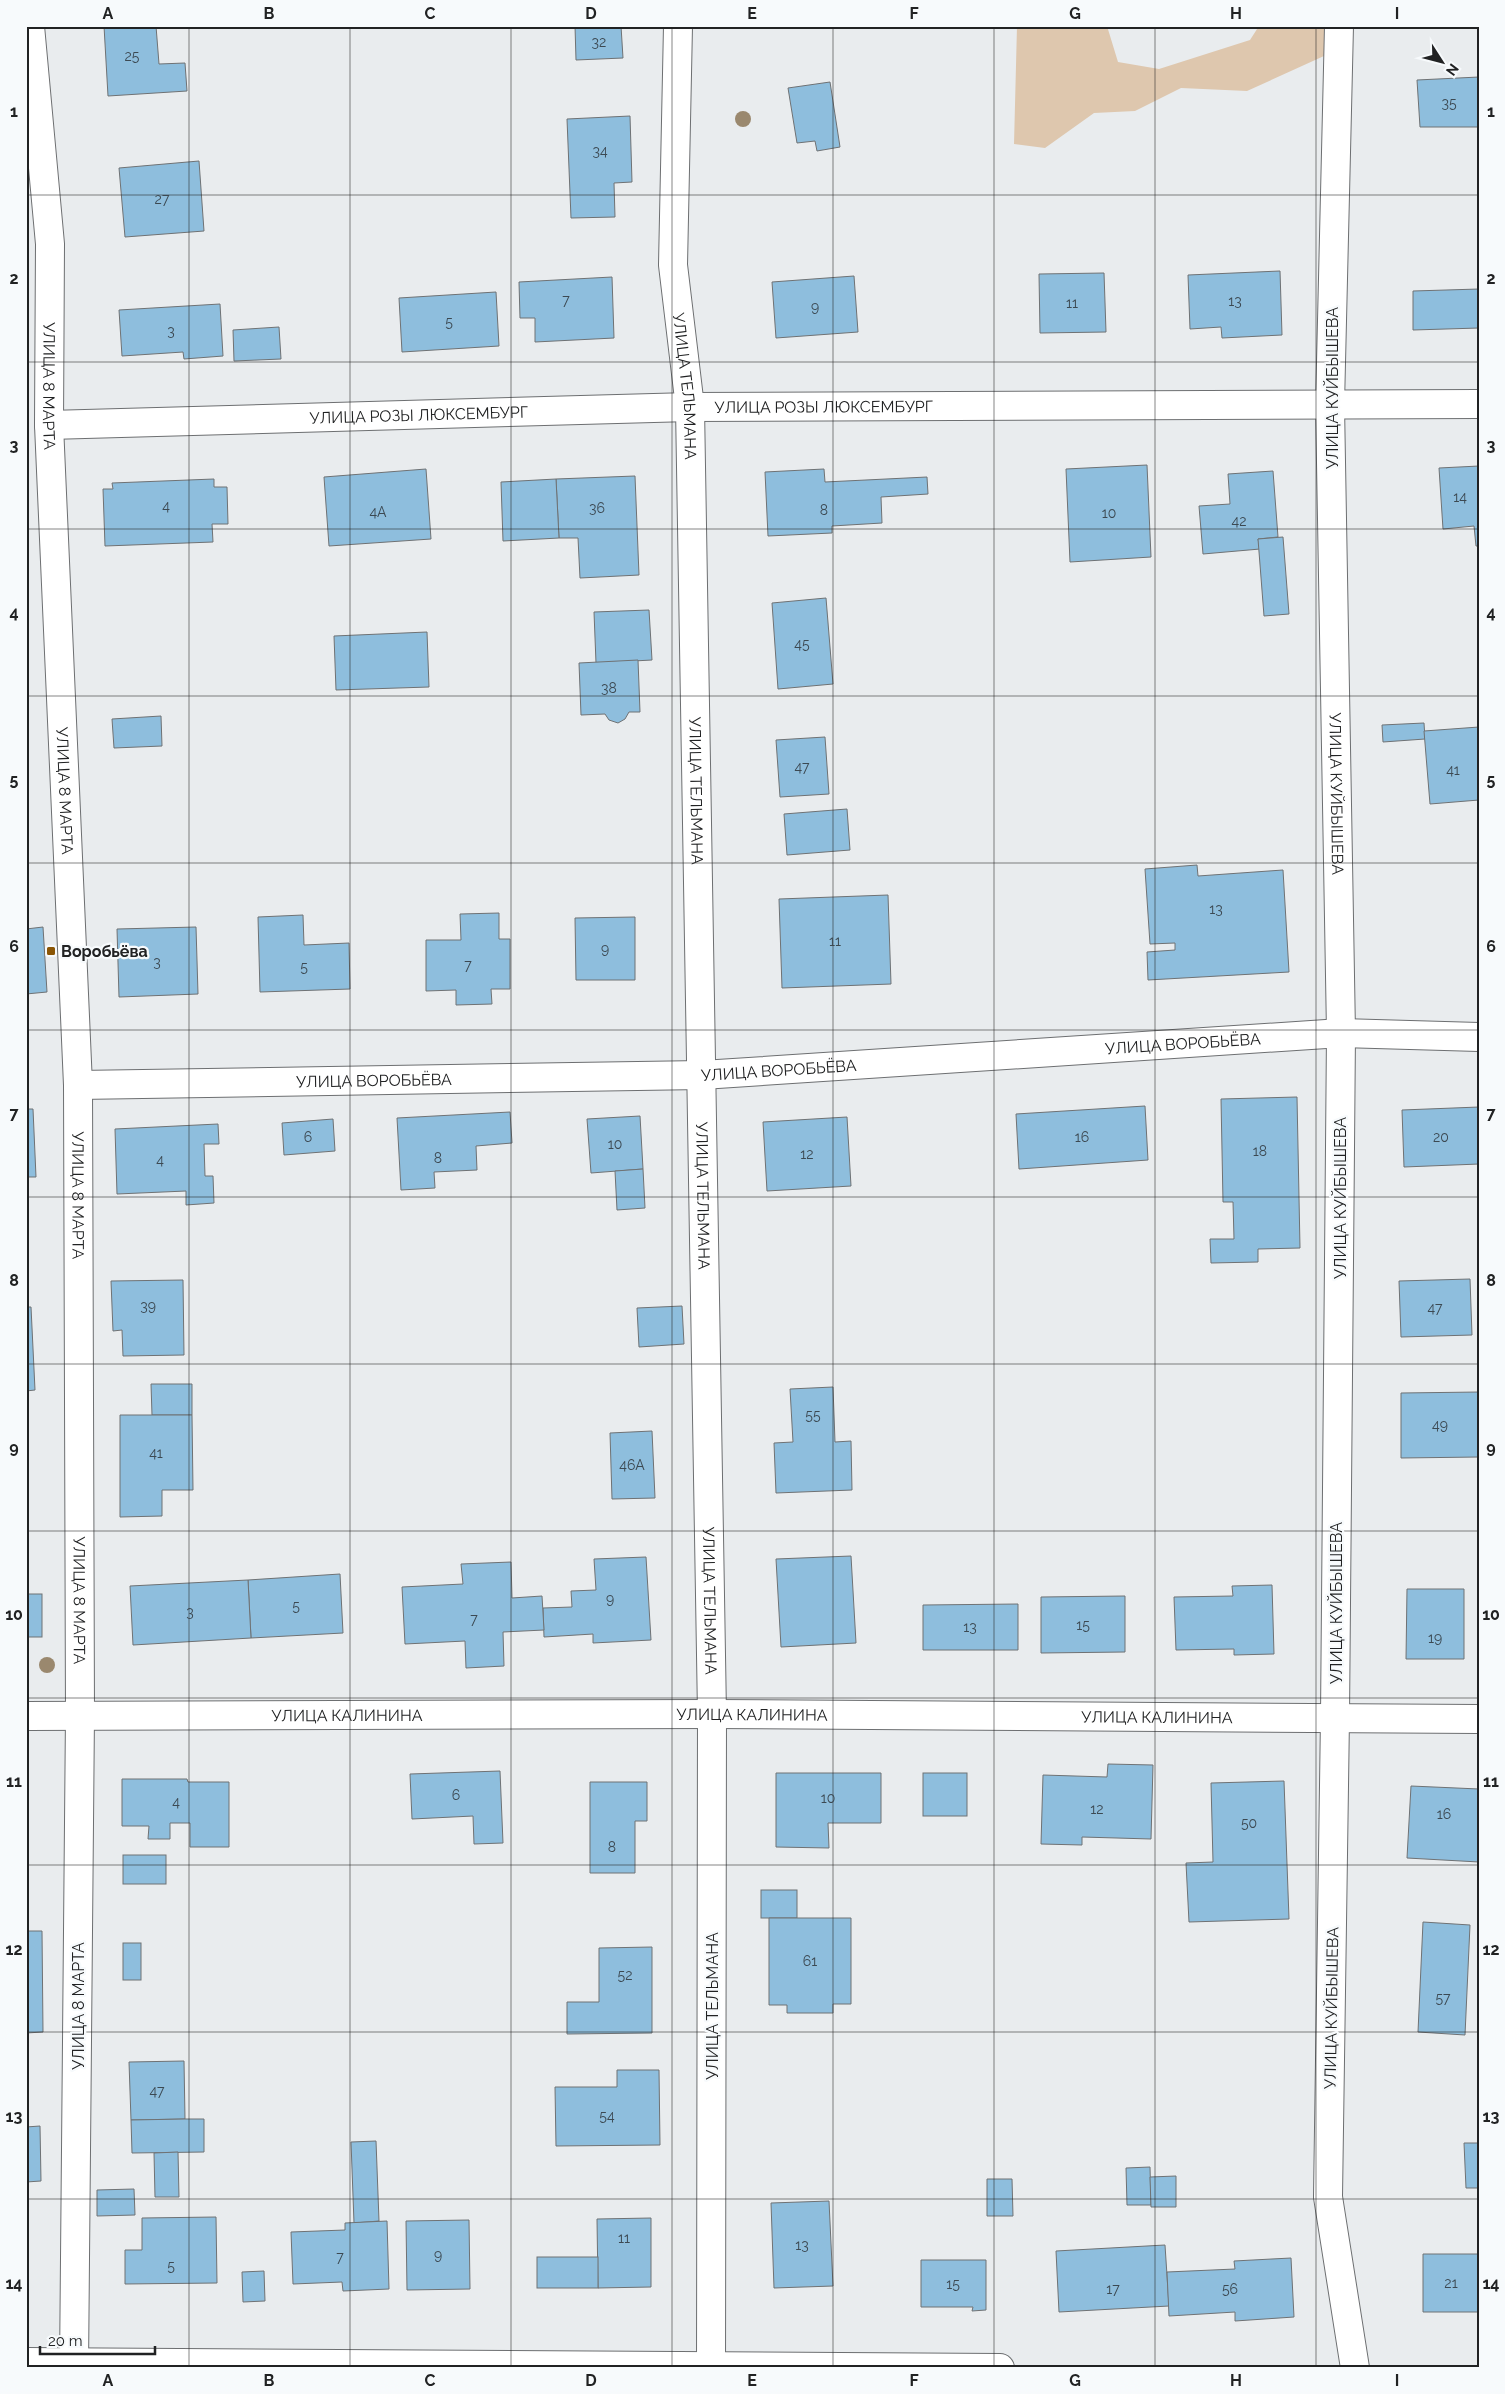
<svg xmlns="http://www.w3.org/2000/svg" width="1505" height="2394" viewBox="0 0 1505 2394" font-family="Raleway,sans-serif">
	<rect width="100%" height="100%" fill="#e9ecee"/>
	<path fill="#dec7ae" d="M1017 26H1107L1118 62 1159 69 1250 40 1259 26H1325L1324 56 1247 91 1181 88 1135 111 1094 113 1045 148 1014 144Z"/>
	<g fill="#8ebedd" stroke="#6f7274">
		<path d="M104 26H156L159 64 185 63 187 91 108 96Z"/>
		<path d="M575 26H621L623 58 576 60Z"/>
		<path d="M1479 77V127H1420L1417 80Z"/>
		<path d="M830 82 840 147 817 151 815 141 797 143 788 88Z"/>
		<path d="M630 116 632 182 614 183 615 217 571 218 567 119Z"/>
		<path d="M199 161 204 231 125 237 119 168Z"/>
		<path d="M1280 271 1282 335 1222 338 1221 327 1190 329 1188 275Z"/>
		<path d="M1104 273 1106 332 1040 333 1039 274Z"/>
		<path d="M854 276 858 332 776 338 772 282Z"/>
		<path d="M612 277 614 338 535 342V318H520L519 282Z"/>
		<path d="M1479 289V328L1413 330V291Z"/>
		<path d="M496 292 499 346 402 352 399 298Z"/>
		<path d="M220 304 223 356 184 359 183 352 122 356 119 310Z"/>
		<path d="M279 327 281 359 234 361 233 330Z"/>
		<path d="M1147 465 1151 557 1070 562 1066 469Z"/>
		<path d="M1479 466V546H1476L1474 526 1443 529 1439 468Z"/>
		<path d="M426 469 431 539 329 546 324 477Z"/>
		<path d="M824 469 825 482 927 477 928 494 881 497 882 523 832 526V533L768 536 765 472Z"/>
		<path d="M1273 471 1278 537 1258 539 1260 549 1203 554 1199 506 1230 504 1228 474Z"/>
		<path d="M635 476 639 575 580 578 578 538H559L556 479Z"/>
		<path d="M214 479V487H227L228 524H212L213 542 105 546 103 489H113L112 483Z"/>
		<path d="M556 479 559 538 503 541 501 482Z"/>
		<path d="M1283 537 1289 614 1264 616 1258 539Z"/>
		<path d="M826 598 833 684 778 689 772 603Z"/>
		<path d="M649 610 652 660 596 663 594 612Z"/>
		<path d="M427 632 429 687 336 690 334 636Z"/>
		<path d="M638 660 640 712H629L625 719 618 723 609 720 605 714 581 715 579 663Z"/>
		<path d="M161 716 162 746 114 748 112 719Z"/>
		<path d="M1424 723 1425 739 1383 742 1382 725Z"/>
		<path d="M1479 727V800L1430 804 1424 731Z"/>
		<path d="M825 737 829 794 780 797 776 740Z"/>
		<path d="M847 809 850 850 787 855 784 814Z"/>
		<path d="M1197 865 1198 876 1283 870 1289 972 1148 980 1147 952 1175 950V943L1150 944 1145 869Z"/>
		<path d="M888 895 891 984 782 988 779 899Z"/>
		<path d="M499 913V939H510V989H491L492 1004 456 1005V990L426 991V940H461L460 914Z"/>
		<path d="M303 915 304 945 349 943 350 989 260 992 258 917Z"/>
		<path d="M635 917V980H576L575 918Z"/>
		<path d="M43 927 47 992 26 994V929Z"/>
		<path d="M196 927 198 994 119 997 117 929Z"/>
		<path d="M1297 1097 1300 1248 1258 1249V1262L1211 1263 1210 1239H1234L1233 1202H1223L1221 1099Z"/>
		<path d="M1145 1106 1148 1160 1019 1169 1016 1114Z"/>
		<path d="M1479 1107V1164L1404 1167 1402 1110Z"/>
		<path d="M26 1109H33L36 1177H26Z"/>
		<path d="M510 1112 512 1143 476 1146 477 1170 434 1172 435 1188 401 1190 397 1118Z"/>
		<path d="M640 1116 643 1169 591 1173 587 1119Z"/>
		<path d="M847 1117 851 1186 767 1191 763 1122Z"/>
		<path d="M333 1119 335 1151 284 1155 282 1123Z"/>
		<path d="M218 1124 219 1144H204L205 1176H213L214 1203 186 1205V1191L117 1194 115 1129Z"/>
		<path d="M643 1169 645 1208 617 1210 615 1171Z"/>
		<path d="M1470 1279 1472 1335 1401 1337 1399 1281Z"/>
		<path d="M183 1280 184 1355 123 1356 122 1330 113 1331 111 1281Z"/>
		<path d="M682 1306 684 1344 639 1347 637 1308Z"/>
		<path d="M26 1307H31L35 1390 26 1391Z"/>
		<path d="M151 1384H192V1415H152Z"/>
		<path d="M833 1387 835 1442 851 1441 852 1490 776 1493 774 1443 793 1442 790 1389Z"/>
		<path d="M1479 1392V1457L1401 1458V1393Z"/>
		<path d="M120 1415H192L193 1490H162V1516L120 1517Z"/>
		<path d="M652 1431 655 1498 612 1499 610 1433Z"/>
		<path d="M851 1556 856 1643 781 1647 776 1559Z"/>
		<path d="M646 1557 651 1640 593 1643V1634L544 1637 543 1608 572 1607 571 1591 596 1590 594 1559Z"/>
		<path d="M511 1562 512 1598 542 1596 544 1630 503 1632 504 1666 466 1668 465 1641 405 1644 402 1587 463 1584 461 1564Z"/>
		<path d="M340 1574 343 1633 251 1638 248 1580Z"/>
		<path d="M248 1580 251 1638 133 1645 130 1586Z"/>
		<path d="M1272 1585 1274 1654 1234 1655V1649L1176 1650 1174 1597 1233 1596 1232 1586Z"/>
		<path d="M1407 1589H1464V1659H1406Z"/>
		<rect x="26" y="1594" width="16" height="43"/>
		<path d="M1125 1596V1652L1041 1653V1597Z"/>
		<path d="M1018 1604V1650H923V1605Z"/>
		<path d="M1108 1764 1153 1765 1151 1839 1082 1837V1845L1041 1844 1043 1775 1107 1777Z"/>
		<path d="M500 1771 503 1843 474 1844 473 1816 412 1819 410 1774Z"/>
		<path d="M776 1773H881V1823H828L829 1848 776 1847Z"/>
		<rect x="923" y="1773" width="44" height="43"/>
		<path d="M122 1779H187L188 1782H229V1847H190V1823H170V1839H148L149 1826H122Z"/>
		<path d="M1284 1781 1289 1919 1189 1922 1186 1863 1213 1862 1211 1783Z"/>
		<path d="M590 1782H647V1821H635V1873H590Z"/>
		<path d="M1411 1786 1479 1789V1862L1407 1858Z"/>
		<rect x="123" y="1855" width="43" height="29"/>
		<rect x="761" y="1890" width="36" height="28"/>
		<path d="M769 1918H851V2004H833V2013H787V2005H769Z"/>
		<path d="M1423 1922 1470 1925 1465 2035 1418 2032Z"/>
		<path d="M26 1931H42L43 2032 26 2033Z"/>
		<rect x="123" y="1943" width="18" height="37"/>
		<path d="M652 1947V2033L567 2034V2002H599V1948Z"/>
		<path d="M184 2061 185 2119 131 2120 129 2062Z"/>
		<path d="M617 2070H659L660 2145 556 2146 555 2087H617Z"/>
		<path d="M185 2119H204V2152L132 2153 131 2120Z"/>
		<path d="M40 2126 41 2181 26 2182V2127Z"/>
		<path d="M376 2141 379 2221 354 2223 351 2142Z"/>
		<path d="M1464 2143H1479V2188H1466Z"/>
		<path d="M178 2152 179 2197H155L154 2153Z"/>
		<path d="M1150 2167 1151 2205H1127L1126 2168Z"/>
		<path d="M1176 2176V2207H1151L1150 2177Z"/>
		<path d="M987 2179H1012L1013 2216H987Z"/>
		<path d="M134 2189 135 2215 97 2216V2190Z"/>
		<path d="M829 2201 833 2286 774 2288 771 2203Z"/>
		<path d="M216 2217 217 2283 125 2284V2250H142V2218Z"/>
		<path d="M651 2218V2287L598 2288 597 2219Z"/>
		<path d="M469 2220 470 2289 407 2290 406 2221Z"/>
		<path d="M387 2221 389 2289 343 2291 342 2282 293 2284 291 2232 345 2230V2223Z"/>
		<path d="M1165 2245 1169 2306 1059 2312 1056 2251Z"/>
		<path d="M1423 2254H1479V2326L1478 2312H1423Z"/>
		<rect x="537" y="2257" width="61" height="31"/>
		<path d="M1291 2258 1294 2317 1235 2321V2312L1169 2316 1167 2272 1235 2269 1234 2261Z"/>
		<path d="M921 2260H986V2310L972 2311 973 2307H921Z"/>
		<path d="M264 2271 265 2301 243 2302 242 2272Z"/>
	</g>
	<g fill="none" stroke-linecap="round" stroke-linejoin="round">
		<defs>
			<g id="street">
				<path id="s1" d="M30 26 50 244 49 425 78 1085 80 1714 74 2368"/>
				<path id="s2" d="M678 26 673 265 690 407 712 1714 711 2368"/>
				<path id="s3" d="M1339 26 1330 405 1341 1033 1335 1717 1328 2197 1355 2368"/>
				<path id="s4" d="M49 425 690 407 1479 404"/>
				<path id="s5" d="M78 1085 702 1075 1341 1033 1479 1037"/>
				<path id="s6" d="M26 1716 712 1714 1479 1719"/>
				<path d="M26 2362 1000 2368"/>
			</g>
		</defs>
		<use href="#street" stroke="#6d6f71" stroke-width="30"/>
		<use href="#street" stroke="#fff" stroke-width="28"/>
	</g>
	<g fill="#9a886e">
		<circle cx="743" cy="119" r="8"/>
		<circle cx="47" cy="1665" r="8"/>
	</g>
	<path fill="none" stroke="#212223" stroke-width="1" stroke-opacity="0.55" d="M189 26V2368M350 26V2368M511 26V2368M672 26V2368M833 26V2368M994 26V2368M1155 26V2368M1316 26V2368M26 195H1479M26 362H1479M26 529H1479M26 696H1479M26 863H1479M26 1030H1479M26 1197H1479M26 1364H1479M26 1531H1479M26 1698H1479M26 1865H1479M26 2032H1479M26 2199H1479"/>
	<rect fill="#8b5605" stroke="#f7fafc" stroke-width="2" x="46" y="946" width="10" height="10" rx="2.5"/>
	<g text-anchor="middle" stroke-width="4.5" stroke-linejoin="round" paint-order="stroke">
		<g font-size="14" fill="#3c4952">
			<text x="599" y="47">32</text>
			<text x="132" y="61">25</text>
			<text x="1449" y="108">35</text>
			<text x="600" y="156">34</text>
			<text x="162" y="204">27</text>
			<text x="566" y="305">7</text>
			<text x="1235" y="306">13</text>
			<text x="1072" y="308">11</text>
			<text x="815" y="312">9</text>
			<text x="449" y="327">5</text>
			<text x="171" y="336">3</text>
			<text x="1460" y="502">14</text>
			<text x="166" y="511">4</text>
			<text x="597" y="513">36</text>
			<text x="824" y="515">8</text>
			<text x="378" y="517">4А</text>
			<text x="1109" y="518">10</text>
			<text x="1239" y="526">42</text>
			<text x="802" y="649">45</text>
			<text x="609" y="693">38</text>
			<text x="802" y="772">47</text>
			<text x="1453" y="775">41</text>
			<text x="1216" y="914">13</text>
			<text x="835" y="946">11</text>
			<text x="605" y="954">9</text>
			<text x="157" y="967">3</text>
			<text x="468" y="970">7</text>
			<text x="304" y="972">5</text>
			<text x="308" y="1142">6</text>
			<text x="1082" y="1142">16</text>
			<text x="1441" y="1142">20</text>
			<text x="615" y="1149">10</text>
			<text x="1260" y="1156">18</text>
			<text x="807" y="1159">12</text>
			<text x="438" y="1163">8</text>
			<text x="160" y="1165">4</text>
			<text x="148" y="1311">39</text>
			<text x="1435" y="1313">47</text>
			<text x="813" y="1420">55</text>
			<text x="1440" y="1430">49</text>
			<text x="156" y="1458">41</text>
			<text x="632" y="1470">46А</text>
			<text x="610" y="1604">9</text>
			<text x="296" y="1611">5</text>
			<text x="190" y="1617">3</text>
			<text x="474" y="1624">7</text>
			<text x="1083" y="1630">15</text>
			<text x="970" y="1632">13</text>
			<text x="1435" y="1643">19</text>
			<text x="456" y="1800">6</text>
			<text x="828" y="1803">10</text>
			<text x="176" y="1807">4</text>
			<text x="1097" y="1814">12</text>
			<text x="1444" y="1819">16</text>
			<text x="1249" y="1828">50</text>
			<text x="612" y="1852">8</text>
			<text x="810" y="1966">61</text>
			<text x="625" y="1980">52</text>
			<text x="1443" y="2003">57</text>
			<text x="157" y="2096">47</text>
			<text x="607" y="2121">54</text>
			<text x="624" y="2243">11</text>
			<text x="802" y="2250">13</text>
			<text x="438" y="2260">9</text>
			<text x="340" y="2262">7</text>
			<text x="171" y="2271">5</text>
			<text x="1451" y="2288">21</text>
			<text x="953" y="2289">15</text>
			<text x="1113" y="2294">17</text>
			<text x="1230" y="2294">56</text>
		</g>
		<g font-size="16" fill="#212223" stroke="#f7fafc">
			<text dy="6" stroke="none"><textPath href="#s1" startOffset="361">УЛИЦА 8 МАРТА</textPath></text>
			<text dy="6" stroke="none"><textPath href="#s2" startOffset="361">УЛИЦА ТЕЛЬМАНА</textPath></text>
			<text transform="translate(1332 388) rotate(-90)" y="6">УЛИЦА КУЙБЫШЕВА</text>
			<text dy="6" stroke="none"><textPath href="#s4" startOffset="775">УЛИЦА РОЗЫ ЛЮКСЕМБУРГ</textPath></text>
			<text dy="6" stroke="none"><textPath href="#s4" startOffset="370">УЛИЦА РОЗЫ ЛЮКСЕМБУРГ</textPath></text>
			<text dy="6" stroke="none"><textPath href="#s1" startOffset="766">УЛИЦА 8 МАРТА</textPath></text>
			<text dy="6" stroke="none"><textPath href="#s2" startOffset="766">УЛИЦА ТЕЛЬМАНА</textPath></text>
			<text dy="6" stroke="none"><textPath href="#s3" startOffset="768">УЛИЦА КУЙБЫШЕВА</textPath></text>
			<text dy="6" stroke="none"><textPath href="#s5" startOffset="1106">УЛИЦА ВОРОБЬЁВА</textPath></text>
			<text dy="6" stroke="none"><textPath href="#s5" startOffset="701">УЛИЦА ВОРОБЬЁВА</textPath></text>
			<text dy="6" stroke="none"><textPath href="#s5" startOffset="296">УЛИЦА ВОРОБЬЁВА</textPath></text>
			<text dy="6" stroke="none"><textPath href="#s1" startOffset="1171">УЛИЦА 8 МАРТА</textPath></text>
			<text dy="6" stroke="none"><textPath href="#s2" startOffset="1171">УЛИЦА ТЕЛЬМАНА</textPath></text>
			<text transform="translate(1340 1198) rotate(-90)" y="6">УЛИЦА КУЙБЫШЕВА</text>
			<text dy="6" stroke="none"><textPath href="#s1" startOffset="1576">УЛИЦА 8 МАРТА</textPath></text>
			<text dy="6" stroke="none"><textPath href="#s2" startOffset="1576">УЛИЦА ТЕЛЬМАНА</textPath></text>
			<text transform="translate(1336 1603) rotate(-90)" y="6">УЛИЦА КУЙБЫШЕВА</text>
			<text dy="6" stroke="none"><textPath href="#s6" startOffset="321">УЛИЦА КАЛИНИНА</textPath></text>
			<text dy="6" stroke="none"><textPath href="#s6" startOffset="726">УЛИЦА КАЛИНИНА</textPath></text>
			<text dy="6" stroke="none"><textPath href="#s6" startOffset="1131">УЛИЦА КАЛИНИНА</textPath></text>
			<text transform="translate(78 2006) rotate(-90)" y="6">УЛИЦА 8 МАРТА</text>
			<text transform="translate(712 2006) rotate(-90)" y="6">УЛИЦА ТЕЛЬМАНА</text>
			<text transform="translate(1331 2008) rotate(-89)" y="6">УЛИЦА КУЙБЫШЕВА</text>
		</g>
		<g font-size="16" font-weight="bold" fill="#212223" stroke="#f7fafc" text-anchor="start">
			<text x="61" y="957">Воробьёва</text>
		</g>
	</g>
	<rect width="1505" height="2394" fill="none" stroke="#f7fafc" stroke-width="55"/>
	<g transform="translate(1442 62) rotate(126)" stroke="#f7fafc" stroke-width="4" paint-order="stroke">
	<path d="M0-4L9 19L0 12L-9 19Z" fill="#212223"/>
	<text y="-8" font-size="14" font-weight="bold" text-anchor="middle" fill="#212223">N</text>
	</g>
	<path d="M40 2346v8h115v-8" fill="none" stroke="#212223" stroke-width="2.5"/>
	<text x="48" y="2346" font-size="15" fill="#212223" stroke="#f7fafc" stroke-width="4" paint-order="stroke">20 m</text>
	<rect x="28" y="28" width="1450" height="2338" fill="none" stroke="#212223" stroke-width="2"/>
	<g font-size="16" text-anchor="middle" font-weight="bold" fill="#212223">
		<text x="108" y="19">A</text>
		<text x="269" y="19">B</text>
		<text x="430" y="19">C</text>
		<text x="591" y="19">D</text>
		<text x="752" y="19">E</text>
		<text x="914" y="19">F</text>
		<text x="1075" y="19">G</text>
		<text x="1236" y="19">H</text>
		<text x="1397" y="19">I</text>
		<text x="14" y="117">1</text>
		<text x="1491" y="117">1</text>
		<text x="14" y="284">2</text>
		<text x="1491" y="284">2</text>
		<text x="14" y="451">3</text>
		<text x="1491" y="451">3</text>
		<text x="14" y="618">4</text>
		<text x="1491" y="618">4</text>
		<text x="14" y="785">5</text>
		<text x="1491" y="785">5</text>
		<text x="14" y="952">6</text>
		<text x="1491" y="952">6</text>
		<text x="14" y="1119">7</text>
		<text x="1491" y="1119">7</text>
		<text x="14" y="1286">8</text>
		<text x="1491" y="1286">8</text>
		<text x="14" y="1453">9</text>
		<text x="1491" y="1453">9</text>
		<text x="14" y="1620">10</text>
		<text x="1491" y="1620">10</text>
		<text x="14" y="1787">11</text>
		<text x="1491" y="1787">11</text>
		<text x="14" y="1955">12</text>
		<text x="1491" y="1955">12</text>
		<text x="14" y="2122">13</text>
		<text x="1491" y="2122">13</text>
		<text x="14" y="2289">14</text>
		<text x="1491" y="2289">14</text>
		<text x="108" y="2386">A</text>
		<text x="269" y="2386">B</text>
		<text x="430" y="2386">C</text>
		<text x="591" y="2386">D</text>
		<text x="752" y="2386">E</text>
		<text x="914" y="2386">F</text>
		<text x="1075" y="2386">G</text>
		<text x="1236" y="2386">H</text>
		<text x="1397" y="2386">I</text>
	</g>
</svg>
